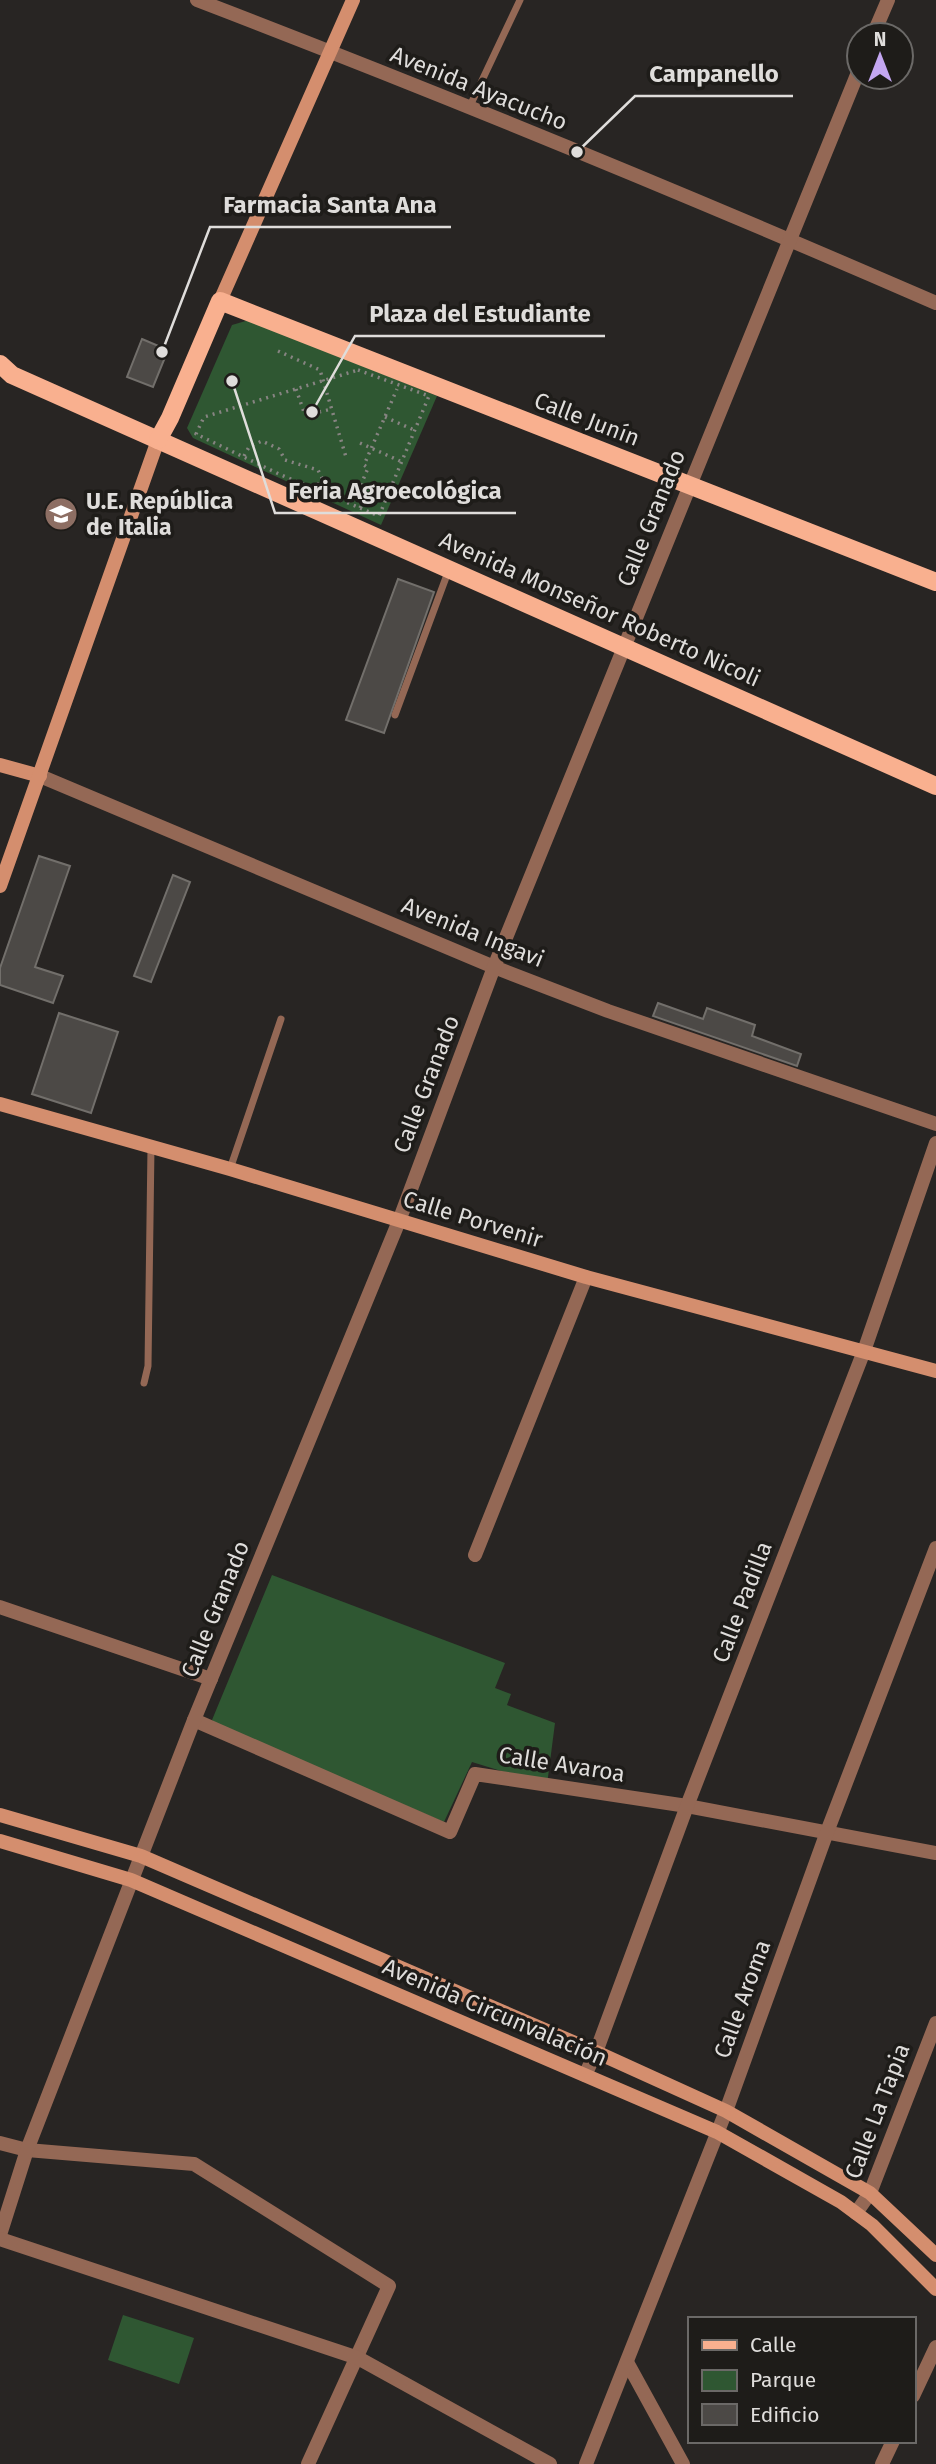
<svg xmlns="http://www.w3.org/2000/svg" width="936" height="2464" viewBox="0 0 936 2464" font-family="'Fira Sans',sans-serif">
	<rect width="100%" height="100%" fill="#282523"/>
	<g fill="#2f5732">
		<path d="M249 320 437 396 381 525 193 438 187 428 232 325Z"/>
		<path d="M272 1575 505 1663 495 1688 511 1694 507 1705 555 1723 547 1785 472 1762 444 1822 217 1725 212 1720Z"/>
		<path d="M123 2315 194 2338 179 2384 108 2360Z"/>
	</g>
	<g fill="#4c4946" stroke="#726f6b" stroke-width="2">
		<path d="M142 339 168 350 153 387 127 377Z"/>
		<path d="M398 579 434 592 384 733 346 720Z"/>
		<path d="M39 856 70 866 35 967 63 976 53 1003 0 985V968Z"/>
		<path d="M173 875 190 882 151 982 134 976Z"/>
		<path d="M658 1003 703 1019 707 1008 755 1025 752 1036 801 1054 797 1066 653 1016Z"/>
		<path d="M59 1013 118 1032 91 1113 32 1094Z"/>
	</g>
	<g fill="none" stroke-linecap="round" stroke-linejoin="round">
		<g stroke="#878482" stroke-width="3.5" stroke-dasharray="2 5" stroke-linecap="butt">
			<path d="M278 351 320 370 346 457"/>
			<path d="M358 370 429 396 379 516 279 474 196 434 204 417Z"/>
			<path d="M296 389 305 415 332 409"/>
			<path d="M385 417 414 430"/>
			<path d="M360 443 400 461"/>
			<path d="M244 456 249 447 262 441 279 449 285 460 318 470 322 478 315 489"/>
			<path d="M360 508 367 493 360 487 368 468 364 465 397 389"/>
		</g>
		<g stroke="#946855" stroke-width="7">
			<path d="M469 108 520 0"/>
			<path d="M395 715 448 572"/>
			<path d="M230 1169 281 1019"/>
			<path d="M144 1383 148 1366 151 1147"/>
		</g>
		<g stroke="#946855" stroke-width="14">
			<path d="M197 0C445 95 692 197 936 303"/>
			<path d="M873 35 888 0"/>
			<path d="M40 776 494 967 608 1011 936 1124"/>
			<path d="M475 1555 586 1277"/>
			<path d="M0 1607 211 1679"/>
			<path d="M194 1720 450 1832 475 1774 687 1806 936 1853"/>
			<path d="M585 2075 596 2052 687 1806 864 1351 936 1143"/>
			<path d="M0 2143 27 2150 194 2164 389 2286 308 2464"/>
			<path d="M856 2213 870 2193 936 2023"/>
			<path d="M0 2235 27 2150 194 1720 399 1221 494 967 859 70"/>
			<path d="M0 2239 358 2358 550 2464"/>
			<path d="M627 2362 683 2464"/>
			<path d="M913 2396 936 2347"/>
			<path d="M586 2464 726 2111 827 1832 936 1548"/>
			<path d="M882 2464 893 2441"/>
		</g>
		<g stroke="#d48e6e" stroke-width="14">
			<path d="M220 301 353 0"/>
			<path d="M0 765 40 776"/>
			<path d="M0 886 158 440"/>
			<path d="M0 1104 230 1169 586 1277 936 1371"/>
			<path d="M0 1815 141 1856 596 2052 726 2111 870 2193 936 2255"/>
			<path d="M0 1841 131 1880 717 2132 841 2202 872 2225 936 2289"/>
		</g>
		<g stroke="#f9b08f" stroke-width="18">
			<path d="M0 364 12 375 936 786"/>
			<path d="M158 440 170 418 220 301 936 582"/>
		</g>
	</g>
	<defs>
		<symbol id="school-disc" viewBox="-11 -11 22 22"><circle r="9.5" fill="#8d6e63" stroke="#1e1c19"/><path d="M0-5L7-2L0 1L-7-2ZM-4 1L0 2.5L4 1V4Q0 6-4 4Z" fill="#fff"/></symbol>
	</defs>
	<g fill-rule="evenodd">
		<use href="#school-disc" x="42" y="495" width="38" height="38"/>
	</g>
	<g text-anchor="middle" stroke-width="7" stroke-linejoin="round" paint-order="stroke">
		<g font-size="23" fill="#dfdddb" stroke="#1e1c19">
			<text transform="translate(479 88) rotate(22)" y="8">Avenida Ayacucho</text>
			<text transform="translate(587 419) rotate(21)" y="8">Calle Junín</text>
			<text transform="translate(651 518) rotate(-68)" y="8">Calle Granado</text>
			<text transform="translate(600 609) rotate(24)" y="8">Avenida Monseñor Roberto Nicoli</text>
			<text transform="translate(473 932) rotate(22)" y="8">Avenida Ingavi</text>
			<text transform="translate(426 1084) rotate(-69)" y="8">Calle Granado</text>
			<text transform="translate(473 1219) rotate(17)" y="8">Calle Porvenir</text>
			<text transform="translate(742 1602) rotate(-69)" y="8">Calle Padilla</text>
			<text transform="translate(215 1609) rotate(-68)" y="8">Calle Granado</text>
			<text transform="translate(562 1764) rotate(9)" y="8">Calle Avaroa</text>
			<text transform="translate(742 1999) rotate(-70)" y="8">Calle Aroma</text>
			<text transform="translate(495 2012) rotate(23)" y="8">Avenida Circunvalación</text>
			<text transform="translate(877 2111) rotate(-69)" y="8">Calle La Tapia</text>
		</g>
		<g font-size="23" font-weight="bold" fill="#dfdddb" stroke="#1e1c19" text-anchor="start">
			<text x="86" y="509">U.E. República<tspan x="86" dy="26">de Italia</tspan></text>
		</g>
	</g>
	<path fill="none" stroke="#dfdddb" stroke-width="2.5" d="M577 152L635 96H793M162 352L210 227H451M312 412L355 336H605M232 381L275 513H516"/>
	<g fill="#dfdddb" stroke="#1e1c19" stroke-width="2.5">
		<circle cx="577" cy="152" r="7"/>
		<circle cx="162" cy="352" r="7"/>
		<circle cx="312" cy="412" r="7"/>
		<circle cx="232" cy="381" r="7"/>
	</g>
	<g font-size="24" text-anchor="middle" font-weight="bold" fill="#dfdddb" stroke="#1e1c19" stroke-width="7" stroke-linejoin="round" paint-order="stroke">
		<text x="714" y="82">Campanello</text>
		<text x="330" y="213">Farmacia Santa Ana</text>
		<text x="480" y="322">Plaza del Estudiante</text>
		<text x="395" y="499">Feria Agroecológica</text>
	</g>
	<rect x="688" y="2317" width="228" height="126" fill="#1e1c19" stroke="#6b6967" stroke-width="2"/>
	<rect x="702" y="2340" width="35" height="10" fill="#f9b08f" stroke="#6b6967" stroke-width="2"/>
	<text x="750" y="2352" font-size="21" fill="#dfdddb">Calle</text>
	<rect x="702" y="2370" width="35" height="21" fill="#2f5732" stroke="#6b6967" stroke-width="2"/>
	<text x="750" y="2387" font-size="21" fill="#dfdddb">Parque</text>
	<rect x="702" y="2404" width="35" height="21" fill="#4c4946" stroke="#6b6967" stroke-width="2"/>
	<text x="750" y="2422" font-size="21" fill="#dfdddb">Edificio</text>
	<g transform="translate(880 56)"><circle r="33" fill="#1e1c19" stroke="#6b6967" stroke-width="2"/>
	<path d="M0-5L12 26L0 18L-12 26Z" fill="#c4a7f1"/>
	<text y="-10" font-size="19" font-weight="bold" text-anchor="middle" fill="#dfdddb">N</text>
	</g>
</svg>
